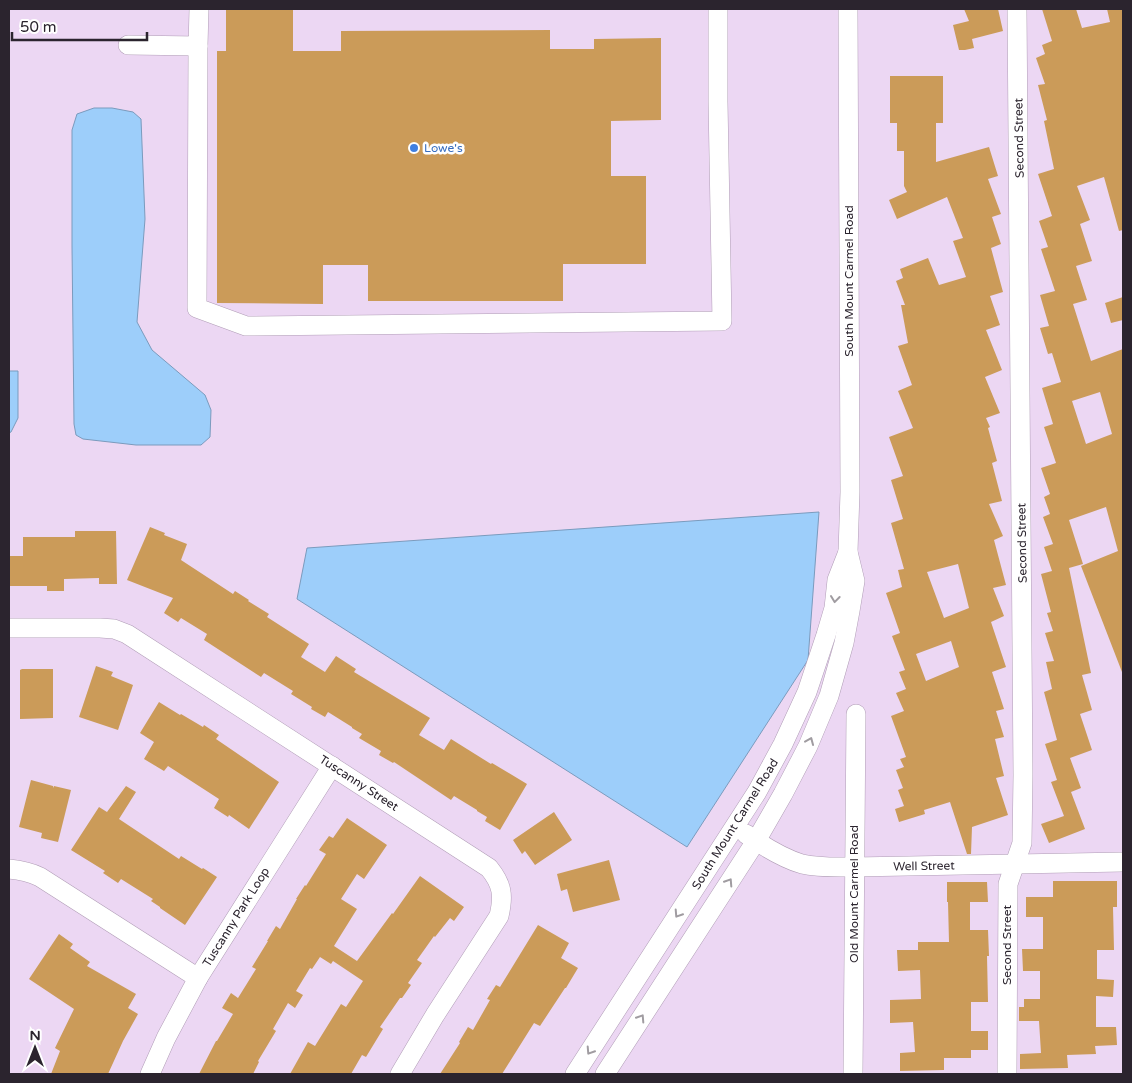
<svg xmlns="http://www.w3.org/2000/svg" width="1132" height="1083" viewBox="0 0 1132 1083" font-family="'Varela Round',sans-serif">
	<rect width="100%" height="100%" fill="#ecd7f3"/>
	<g fill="#9dcefa" stroke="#7b9bbd">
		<path d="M94 108H112L133 112 141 119 145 219 137 322 152 350 205 395 211 410 210 437 201 445H136L83 439 76 435 74 424 72 246V130L77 114Z"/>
		<path d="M9 371H18V418L11 432 9 433Z"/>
		<path d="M819 512 808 660 687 847 297 599 307 548Z"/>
	</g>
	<g fill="#cb9b59" fill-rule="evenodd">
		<path d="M226 9H293V51H341V31L550 30V49H594V39L661 38V120L611 121V176H646V264H563V301H368V265H323V304L217 303V51H226Z"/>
		<path d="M964 9H998L1003 31 972 39 974 48 965 50H959L953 25 969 21Z"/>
		<path d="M1042 9H1076L1082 28 1110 22 1107 9H1123V230L1119 231 1104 177 1077 186 1090 220 1080 224 1092 261 1076 266 1087 300 1073 304 1091 361 1123 349V672H1122L1081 566 1118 551 1106 507 1069 520 1083 564 1069 568 1091 673 1082 675 1092 710 1080 714 1092 750 1070 758 1081 788 1071 792 1085 829 1049 843 1041 824 1064 816 1051 782 1057 780 1045 744 1057 740 1044 692 1052 689 1046 662 1054 661 1045 633 1053 631 1047 613 1051 612 1041 574 1052 571 1044 547 1053 544 1043 517 1050 514 1044 497 1050 494 1041 468 1056 463 1044 427 1053 424 1042 388 1061 382 1052 353 1048 354 1040 328 1049 326 1040 295 1055 291 1041 249 1048 247 1039 221 1052 216 1038 174 1054 169 1044 121 1047 120 1038 85 1045 84 1036 58 1045 54 1042 45 1052 41ZM1100 392 1112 434 1086 444 1072 401Z"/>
		<path d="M890 76H943V123H936V162L989 147 998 176 988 179 1001 214 992 217 1001 244 991 248 1003 292 990 296 1000 325 986 330 1002 370 985 377 1000 413 986 418 990 427 988 428 997 461 992 463 1002 501 989 504 1003 536 994 540 1006 585 993 588 1004 616 991 622 1006 667 992 672 1004 709 996 711 1004 737 995 739 1004 776 996 778 1008 815 972 827 971 854H967L950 802 924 810 925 814 899 822 895 809 904 806 898 790 903 788 896 770 904 767 900 759 906 757 891 716 904 711 896 693 906 689 899 672 905 670 892 636 900 633 886 593 902 587 898 570 904 569 891 523 903 519 891 480 903 476 889 437 913 428 898 391 912 385 898 346 908 343 901 305H905L896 281 903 278 900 269 928 258 939 285 966 277 953 241 963 238 947 197 897 219 889 200 907 192 904 186V151H897V123H890ZM958 564 969 608 944 618 927 572ZM951 641 959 667 926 681 916 654Z"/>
		<path d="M1123 297V320L1111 323 1105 303Z"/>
		<path d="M150 527 165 533 164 535 187 544 181 560 233 594 235 591 249 600 248 601 269 614 267 617 309 644 301 657 325 672 336 656 356 669 354 672 430 718 419 735 444 750 451 739 491 764 492 763 527 784 500 830 485 821 487 817 477 811V810L454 796 451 800 394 762 393 763 379 755 381 751 359 738 362 734 352 728V727L328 712 325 717 311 709 312 707 291 694 293 691 264 673 261 677 204 640 207 634 181 618 178 622 164 613 173 598 127 580Z"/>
		<path d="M75 531H116L117 584H99V578L64 579V591H47V586H9V556H23V537H75Z"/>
		<path d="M96 666 113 672 111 676 133 685 118 730 79 717Z"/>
		<path d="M22 669H53V718L20 719V670Z"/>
		<path d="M159 702 180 715 181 714 203 727 204 725 219 735 216 739 279 782 249 829 229 815 228 817 214 808 219 799 168 766 164 771 144 759 154 742 140 733Z"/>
		<path d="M31 780 53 786V788L54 786 71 790 58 842 41 838 42 833 19 827Z"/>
		<path d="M126 786 136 792 119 819 179 859 181 856 202 869 203 868 217 877 185 925 160 908V907L151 901 153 899 121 879 118 883 103 873 105 871 71 850 99 807 107 812Z"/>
		<path d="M554 812 572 840 535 865 525 851 522 854 513 840Z"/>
		<path d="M347 818 387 845 364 879 357 874 341 899 357 909 334 946 357 961 392 913 393 914 420 876 464 907 454 921 450 918 435 937 434 936 417 960 422 963 408 983 411 985 402 998H400L380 1027 383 1029 366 1057 362 1055 351 1074H290L308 1042 315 1046 341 1004 346 1007 363 981 333 961 331 964 320 957 312 969 310 968 296 991 303 995 295 1008 288 1003 273 1029 276 1031 258 1061 259 1062 253 1074H199L216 1041H217L233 1014 222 1008 231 993 238 998 256 969 252 967 268 941H267L276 926 280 929 297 899H296L305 885 306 886 326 854 319 850 329 836 333 838Z"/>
		<path d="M609 860 620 900 573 912 567 889 561 891 557 874Z"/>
		<path d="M1053 881H1117V907H1113L1114 950H1097V979L1114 980 1113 997 1096 996V1027H1116L1117 1045 1095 1046 1096 1054 1067 1055 1068 1068 1020 1069V1054L1041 1053 1039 1021H1019V1007H1024V999H1040V971H1023L1022 949H1043V917H1026V897H1053Z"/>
		<path d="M947 882H987L988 902H970V930H988L989 956H987L988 1002H971V1031H988V1050H971V1058H944V1070L900 1071V1053L915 1052 913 1022 890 1023V1000L921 999 920 970 898 971 897 950H918V942H949L948 902H947Z"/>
		<path d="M538 925 569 943 561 958 578 968 566 988H565L540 1026 534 1023 502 1074H440L460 1043 459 1042 468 1027 473 1030 490 1000 487 999 496 985 500 987Z"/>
		<path d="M59 934 73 944 70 948 90 962 87 966 136 994 128 1008 138 1014 123 1041 108 1074H51L60 1051 55 1048 74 1009 29 979Z"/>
	</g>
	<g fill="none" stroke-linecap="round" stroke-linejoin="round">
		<defs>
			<g id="minor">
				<path d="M128 45 198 46 199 9"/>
				<path d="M198 46 197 308 246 326 722 321 718 102V9"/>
				<path d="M9 628H100L114 629 127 634 489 868C502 884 504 895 499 916L435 1015 400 1074"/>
				<path d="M746 834C763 846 782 858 802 864 819 868 837 867 854 867L1123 862"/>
				<path d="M9 869C20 870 30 872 40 877L198 978"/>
				<path d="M150 1074 166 1038 198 978 332 766"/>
				<path d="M575 1074 757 792 783 744 807 692 826 635 834 608 837 580 848 552"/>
				<path d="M605 1074 756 841 783 794 808 746 829 696 844 643 850 611 855 581 848 552 850 492 848 9"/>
				<path d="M853 1074 856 714"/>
				<path d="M1007 1074 1008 884 1022 843 1023 775 1017 9"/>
			</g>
		</defs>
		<use href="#minor" stroke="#b09db6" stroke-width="20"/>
		<use href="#minor" stroke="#fff" stroke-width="19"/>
	</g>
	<defs><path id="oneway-chevron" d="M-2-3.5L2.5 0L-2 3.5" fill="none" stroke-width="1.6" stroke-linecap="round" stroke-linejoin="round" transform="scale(1.25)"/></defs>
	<g stroke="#a09ca1">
		<use href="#oneway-chevron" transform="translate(835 599) rotate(97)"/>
		<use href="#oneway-chevron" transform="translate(810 741) rotate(-67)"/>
		<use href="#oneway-chevron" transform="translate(729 882) rotate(-57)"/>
		<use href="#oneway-chevron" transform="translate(678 914) rotate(123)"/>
		<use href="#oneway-chevron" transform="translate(641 1018) rotate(-57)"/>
		<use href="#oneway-chevron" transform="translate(590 1051) rotate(123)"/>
	</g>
	<circle fill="#3f7fe0" stroke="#fff" stroke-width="2" cx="414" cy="148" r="5"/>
	<g text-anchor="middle" stroke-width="5" stroke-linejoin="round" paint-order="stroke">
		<g font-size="12" fill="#2b242e" stroke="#fff">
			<text transform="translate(1019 138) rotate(-91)" y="4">Second Street</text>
			<text transform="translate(849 281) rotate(-90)" y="4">South Mount Carmel Road</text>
			<text transform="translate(1022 543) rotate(-91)" y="4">Second Street</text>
			<text transform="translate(359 783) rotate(33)" y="4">Tuscanny Street</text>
			<text transform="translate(735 824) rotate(-58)" y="4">South Mount Carmel Road</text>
			<text transform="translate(924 866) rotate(-1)" y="4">Well Street</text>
			<text transform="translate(854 894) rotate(-90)" y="4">Old Mount Carmel Road</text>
			<text transform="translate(236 917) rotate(-58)" y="4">Tuscanny Park Loop</text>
			<text transform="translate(1007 945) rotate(-90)" y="4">Second Street</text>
		</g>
		<g font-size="12" fill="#366cbe" stroke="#fff" text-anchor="start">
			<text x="424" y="152">Lowe's</text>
		</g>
	</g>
	<rect width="1132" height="1083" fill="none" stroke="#2b242e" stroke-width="20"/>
	<g transform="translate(35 1048)" stroke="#ffffff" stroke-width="4" paint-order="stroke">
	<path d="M0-4L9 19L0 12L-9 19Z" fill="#2b242e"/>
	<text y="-8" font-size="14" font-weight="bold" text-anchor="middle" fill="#2b242e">N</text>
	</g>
	<path d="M12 32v8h135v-8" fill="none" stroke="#2b242e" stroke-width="2.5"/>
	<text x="20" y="32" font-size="15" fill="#2b242e" stroke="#ffffff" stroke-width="4" paint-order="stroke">50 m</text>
</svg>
